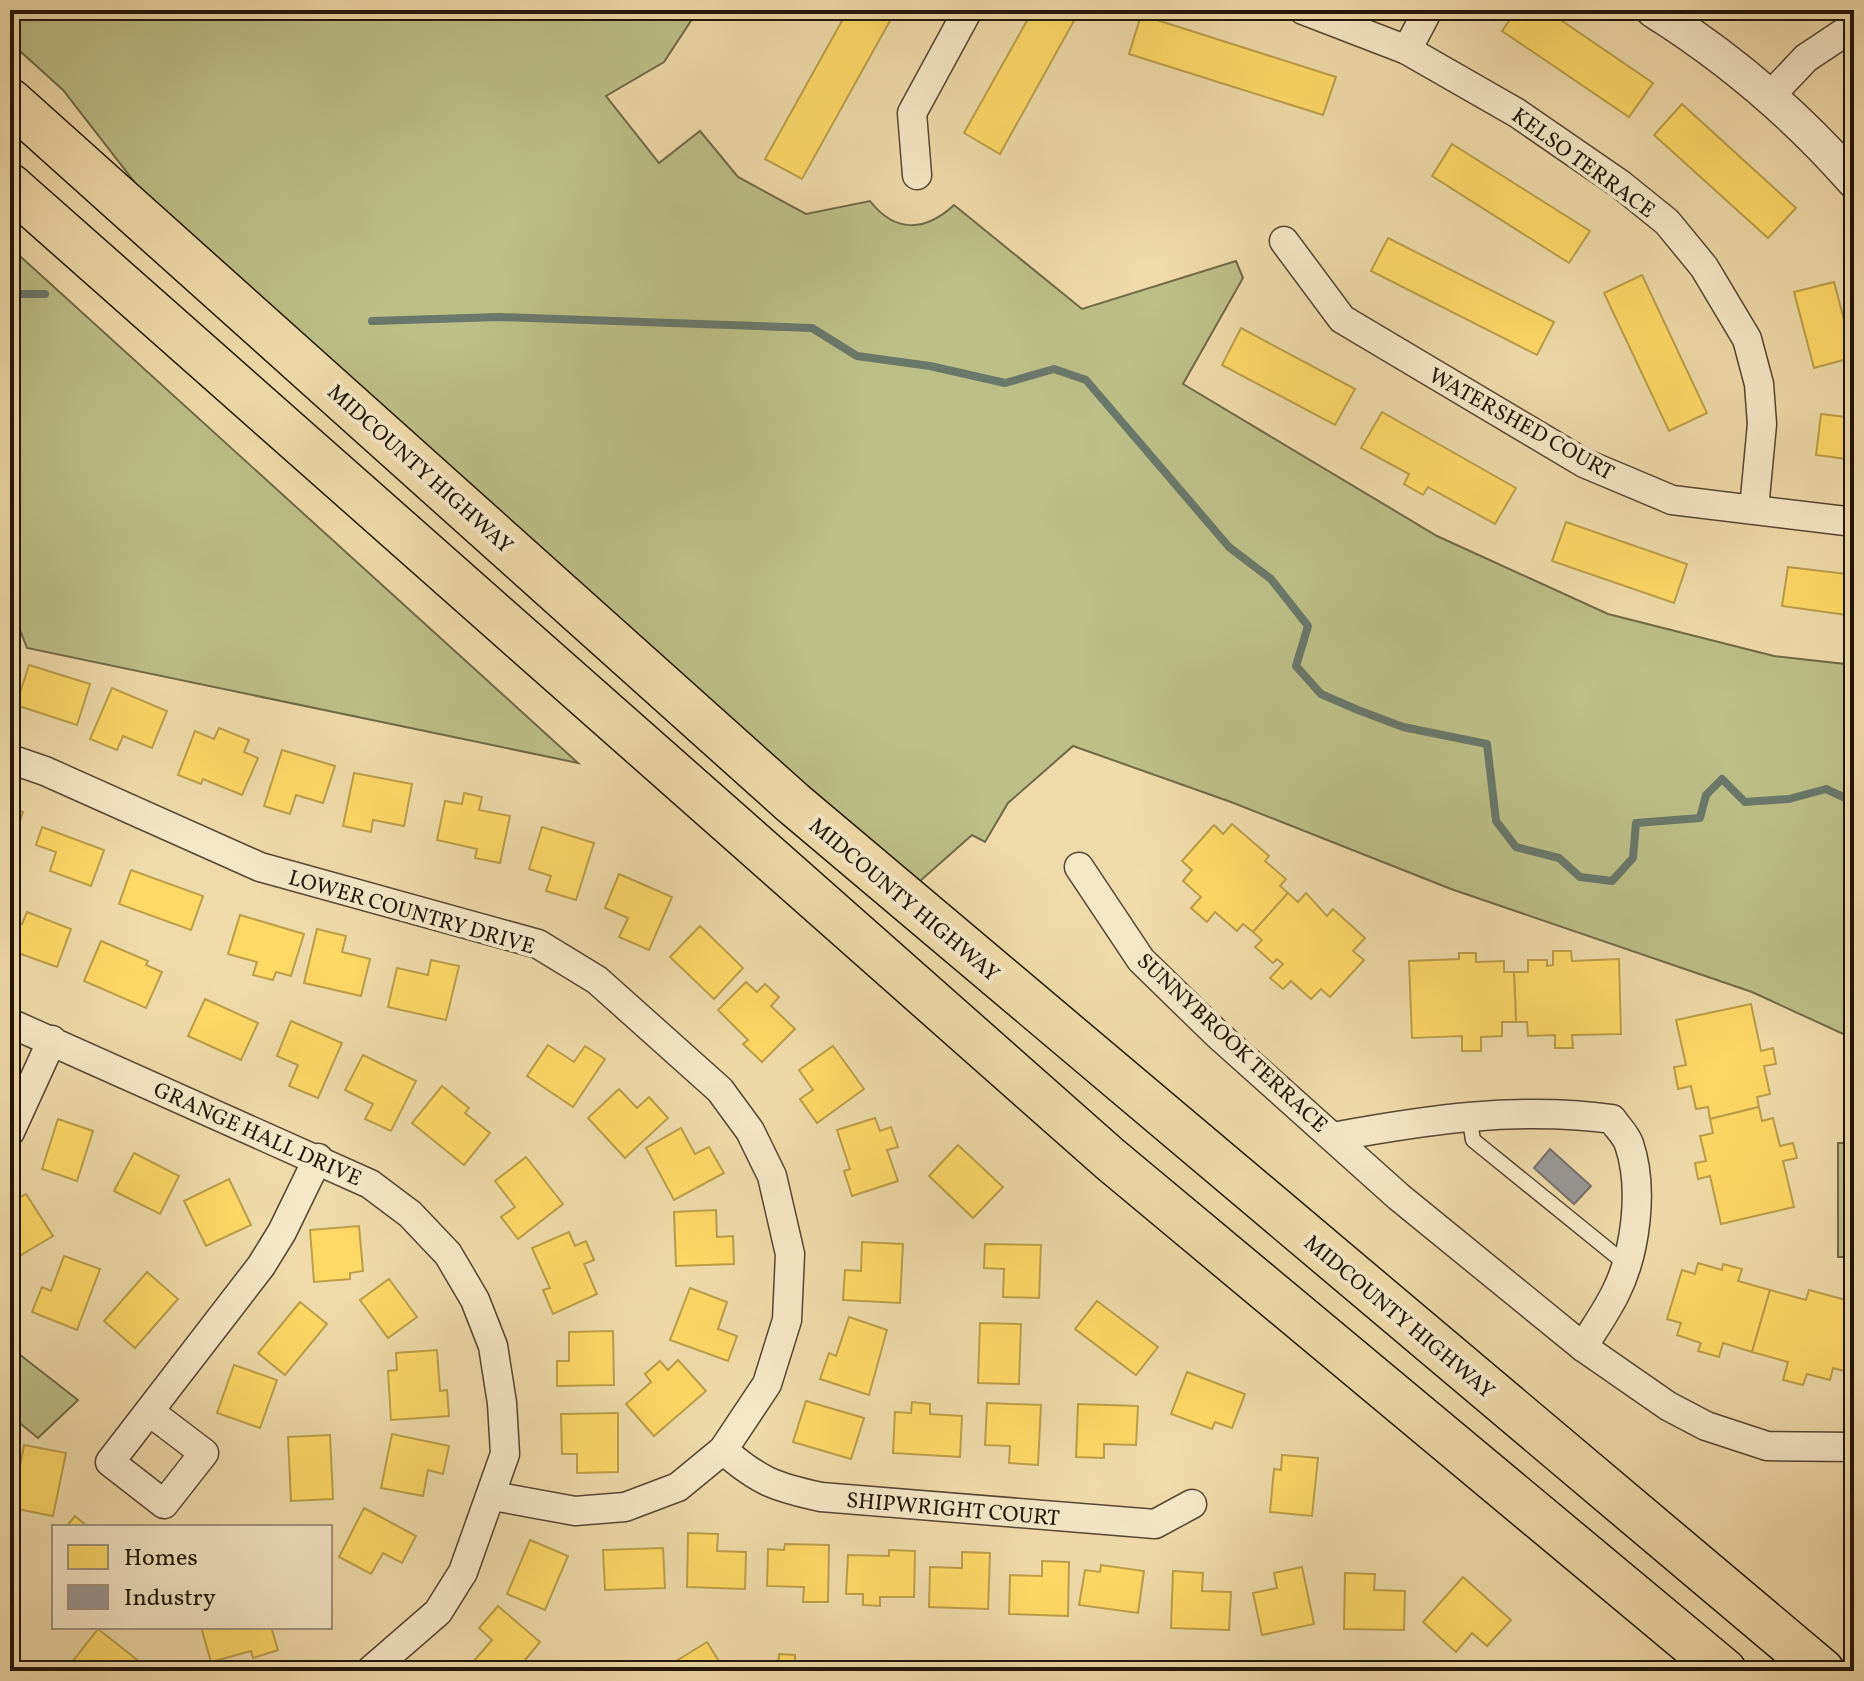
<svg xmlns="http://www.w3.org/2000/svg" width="1864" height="1681" viewBox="0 0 1864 1681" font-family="Vollkorn,serif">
	<rect width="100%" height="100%" fill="#efdba9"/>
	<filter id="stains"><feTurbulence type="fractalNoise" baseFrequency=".0025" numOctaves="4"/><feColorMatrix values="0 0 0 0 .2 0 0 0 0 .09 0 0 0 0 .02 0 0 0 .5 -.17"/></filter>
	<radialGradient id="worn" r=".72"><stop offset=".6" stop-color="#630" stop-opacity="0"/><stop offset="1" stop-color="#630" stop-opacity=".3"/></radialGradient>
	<g fill="#bcbf86" stroke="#6f6a46" stroke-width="2">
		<path d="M10 10H698L664 62 606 96 659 163 700 131 738 177 806 214 870 201C895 233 925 232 954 205L1082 309 1236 261 1243 278 1183 384 1437 536 1608 614 1774 656 1854 665V1039L1752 992 1451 889 1231 802 1073 746 1008 803 985 842 972 835 902 897 205 273 63 90 10 42Z"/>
		<path d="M10 247 578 763 27 648 10 604Z"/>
		<rect x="1838" y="1143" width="16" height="114"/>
		<path d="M10 1347 78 1400 38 1438 10 1415Z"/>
	</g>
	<g fill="#ffd966" stroke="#bd9e4a" stroke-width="2">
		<path d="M848 10H896L802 179 765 159Z"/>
		<path d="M1033 10H1059L1075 19 1000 154 964 133Z"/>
		<path d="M1517 10H1546L1653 83 1629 117 1502 31Z"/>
		<path d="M1141 15 1336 77 1323 115 1129 54Z"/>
		<path d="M1682 104 1796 208 1768 238 1654 135Z"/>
		<path d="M1452 144 1590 231 1569 263 1432 176Z"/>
		<path d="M1388 238 1554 322 1537 355 1371 271Z"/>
		<path d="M1642 275 1707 413 1669 431 1604 293Z"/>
		<path d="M1834 282 1854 357 1814 368 1794 292Z"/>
		<path d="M1241 328 1355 389 1335 425 1222 365Z"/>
		<path d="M1382 412 1516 488 1495 524 1428 487 1423 495 1404 484 1409 474 1361 448Z"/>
		<path d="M1821 414 1854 418V460L1816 455Z"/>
		<path d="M1566 522 1687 564 1674 603 1552 561Z"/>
		<path d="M1788 567 1854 575V616L1782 606Z"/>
		<path d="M29 665 90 684 77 725 16 705Z"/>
		<path d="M112 688 167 711 152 748 123 736 117 750 90 739Z"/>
		<path d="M219 728 249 740 244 752 258 758 242 795 203 779 201 784 178 775 195 731 214 739Z"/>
		<path d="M282 750 335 766 323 803 296 795 290 814 264 806Z"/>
		<path d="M354 773 412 784 404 826 373 820 371 832 343 826Z"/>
		<path d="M464 793 482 797 479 810 510 816 500 863 475 858 477 849 437 840 445 801 462 804Z"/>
		<path d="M10 808 23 812 10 851Z"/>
		<path d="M1232 824 1269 856 1265 861 1286 879 1280 886 1288 893 1253 932 1243 924 1237 931 1215 912 1207 922 1191 908 1201 897 1183 881 1192 870 1182 861 1214 825 1223 834Z"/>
		<path d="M42 827 104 850 91 886 50 871 56 852 36 845Z"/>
		<path d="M542 827 594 843 576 900 546 891 551 876 529 869Z"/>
		<path d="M131 870 203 896 191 930 119 904Z"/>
		<path d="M619 874 672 897 649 950 619 937 628 918 605 908Z"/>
		<path d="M1288 893 1298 902 1306 893 1327 916 1333 909 1365 938 1353 951 1364 960 1330 997 1321 989 1311 999 1291 981 1283 989 1270 978 1283 964 1277 959 1273 963 1255 947 1262 940 1253 932Z"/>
		<path d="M27 912 71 929 57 967 10 950 15 921 22 924Z"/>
		<path d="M240 915 304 934 291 976 276 972 273 980 253 975 257 962 228 954Z"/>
		<path d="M700 926 743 968 714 999 670 957Z"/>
		<path d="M317 929 346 936 342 952 370 959 361 996 304 983Z"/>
		<path d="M101 941 148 961 146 965 162 972 146 1008 84 981Z"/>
		<path d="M1553 951H1571L1572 961 1619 959 1621 1034 1572 1035 1573 1048H1555V1035L1528 1036 1527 1022H1516L1514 972H1528V960H1547V966L1553 965Z"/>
		<path d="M1459 953H1476V962L1504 961V972H1514L1516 1022H1502V1036L1481 1037V1051H1462V1036L1412 1038 1409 961 1459 959Z"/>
		<path d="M431 960 459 966 446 1020 388 1007 397 968 428 975Z"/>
		<path d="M746 982 757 992 765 984 779 997 771 1006 795 1029 762 1062 743 1044 748 1040 718 1010Z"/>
		<path d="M205 999 258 1023 241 1060 188 1036Z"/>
		<path d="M1751 1004 1761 1051 1773 1048 1776 1064 1764 1066 1770 1094 1757 1097 1759 1107 1710 1119 1708 1107 1696 1109 1691 1086 1678 1089 1674 1067 1686 1065 1676 1020Z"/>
		<path d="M291 1021 342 1043 318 1098 289 1086 298 1065 277 1056Z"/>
		<path d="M548 1045 574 1062 585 1046 605 1059 573 1107 527 1076Z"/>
		<path d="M833 1046 864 1089 817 1123 800 1099 813 1090 799 1070Z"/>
		<path d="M363 1055 416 1081 391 1131 365 1119 373 1104 345 1090Z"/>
		<path d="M442 1086 469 1108 465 1113 490 1133 464 1165 412 1123Z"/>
		<path d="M619 1089 637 1108 649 1097 668 1118 625 1158 588 1118Z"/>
		<path d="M1759 1107 1762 1121 1773 1118 1780 1146 1793 1143 1797 1158 1783 1161 1794 1207 1721 1224 1710 1176 1698 1179 1695 1163 1706 1161 1700 1136 1713 1133 1710 1119Z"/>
		<path d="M875 1118 880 1131 891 1127 898 1147 887 1150 898 1181 852 1196 844 1171 850 1169 837 1130Z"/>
		<path d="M58 1119 93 1131 77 1181 42 1169Z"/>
		<path d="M681 1128 695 1154 709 1147 724 1173 674 1200 646 1148Z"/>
		<path d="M958 1145 1003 1187 973 1218 929 1176Z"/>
		<path d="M134 1153 179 1176 160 1214 114 1191Z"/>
		<path d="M526 1157 563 1204 518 1239 501 1217 515 1207 495 1181Z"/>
		<path d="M229 1179 251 1225 206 1246 184 1201Z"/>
		<path d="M26 1194 53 1236 11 1261 10 1203Z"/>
		<path d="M716 1210 717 1237 733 1236 734 1264 676 1266 674 1212Z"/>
		<path d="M359 1226 363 1271 350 1273V1279L314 1282 310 1230Z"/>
		<path d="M569 1232 575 1246 586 1241 594 1260 584 1264 597 1294 553 1314 543 1290 550 1288 532 1248Z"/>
		<path d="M862 1242 903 1244 900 1303 843 1300 845 1270 861 1271Z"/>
		<path d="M985 1244 1041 1245 1039 1298 1003 1297 1004 1269 984 1268Z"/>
		<path d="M64 1256 100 1269 77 1330 32 1312 42 1287 51 1291Z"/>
		<path d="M1698 1263 1722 1270 1723 1264 1742 1269 1738 1281 1770 1290 1752 1352 1723 1343 1719 1357 1698 1351 1701 1343 1677 1335 1681 1323 1667 1319 1682 1270 1695 1274Z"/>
		<path d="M147 1272 178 1299 135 1348 104 1321Z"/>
		<path d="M389 1279 417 1317 388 1338 360 1300Z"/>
		<path d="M690 1288 727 1302 718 1329 737 1336 728 1361 670 1340Z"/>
		<path d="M1770 1290 1806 1300 1809 1290 1853 1302 1848 1319 1854 1321V1350L1848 1372 1833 1368 1830 1380 1807 1374 1803 1385 1783 1380 1788 1362 1752 1352Z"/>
		<path d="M1097 1301 1158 1347 1136 1375 1075 1329Z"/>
		<path d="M300 1302 327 1324 285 1375 258 1353Z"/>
		<path d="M849 1317 887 1330 869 1395 820 1379 829 1353 836 1356Z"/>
		<path d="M980 1323 1021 1324 1019 1384 978 1383Z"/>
		<path d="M613 1331 614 1385 557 1386V1361H569V1332Z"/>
		<path d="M437 1350 440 1391 447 1390 449 1416 391 1420 388 1371 397 1370 396 1353Z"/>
		<path d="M678 1360 706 1391 654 1436 626 1404 651 1382 645 1374 660 1361 668 1370Z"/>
		<path d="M234 1365 277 1380 260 1428 217 1413Z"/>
		<path d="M1187 1372 1245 1394 1232 1428 1215 1422 1212 1429 1171 1414Z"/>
		<path d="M806 1401 864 1418 851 1459 793 1442Z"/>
		<path d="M912 1402 930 1404V1414L962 1416 960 1457 893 1453 895 1412 911 1413Z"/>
		<path d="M987 1403 1041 1405 1038 1465 1009 1463 1010 1446 985 1445Z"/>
		<path d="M1078 1404 1138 1406 1136 1445 1104 1444V1458L1076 1457Z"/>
		<path d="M618 1413V1472L577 1473V1454H562L561 1414Z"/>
		<path d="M392 1434 449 1446 443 1474 428 1470 423 1496 381 1488Z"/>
		<path d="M330 1435 333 1499 291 1501 288 1437Z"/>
		<path d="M24 1445 66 1453 53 1516 12 1508Z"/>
		<path d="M1282 1455 1318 1458 1312 1516 1270 1512 1274 1469 1281 1470Z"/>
		<path d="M364 1508 416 1536 402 1563 383 1553 371 1574 339 1557Z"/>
		<path d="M75 1516 88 1527H66Z"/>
		<path d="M688 1533 718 1534 717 1551 746 1552 745 1589 687 1587Z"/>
		<path d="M530 1540 568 1556 545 1610 507 1594Z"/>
		<path d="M785 1544 829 1545 828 1602H803L804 1587 767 1586 768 1549 784 1550Z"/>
		<path d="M663 1548 665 1588 605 1590 603 1550Z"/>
		<path d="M889 1550 915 1551 914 1597H880V1606L863 1605V1594H846L848 1555 889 1556Z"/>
		<path d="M962 1552 990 1553 988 1609 929 1607 930 1567 962 1568Z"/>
		<path d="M1042 1561 1069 1562 1068 1616 1009 1614 1010 1575 1042 1576Z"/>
		<path d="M10 1563 20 1571 10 1583Z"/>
		<path d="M1101 1565 1144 1571 1138 1613 1079 1605 1085 1570 1100 1572Z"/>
		<path d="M1302 1567 1314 1624 1262 1635 1253 1593 1277 1588 1274 1573Z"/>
		<path d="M1173 1571 1203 1573 1202 1591 1231 1592 1229 1630 1171 1628Z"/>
		<path d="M1345 1573 1375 1574 1374 1590 1405 1591 1404 1630 1344 1629Z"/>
		<path d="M1463 1577 1511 1620 1487 1646 1472 1633 1456 1652 1423 1622Z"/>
		<path d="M498 1606 540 1642 516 1671H484L473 1662 492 1640 479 1628Z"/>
		<path d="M201 1627H271L278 1650 253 1658 251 1651 211 1662Z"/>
		<path d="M98 1629 141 1663 134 1671H65Z"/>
		<path d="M707 1642 725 1671H660Z"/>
		<path d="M779 1654 795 1655V1666L828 1667V1671H759L760 1663 778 1664Z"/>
	</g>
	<path fill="#999" stroke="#75716d" stroke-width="2" d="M1550 1149 1591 1186 1574 1204 1534 1168Z"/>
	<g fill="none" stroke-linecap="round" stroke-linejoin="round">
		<g stroke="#6a786b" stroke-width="8">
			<path d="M10 294H45"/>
			<path d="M372 321 499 317 812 328 857 356 930 366 1005 383 1054 369 1086 380 1229 547 1271 579 1308 626 1296 666 1321 694 1358 710 1403 727 1487 744 1496 821 1516 847 1559 858 1580 877 1612 881 1633 858 1636 823 1700 818 1706 795 1722 779 1745 802 1789 799 1826 789 1854 802"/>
		</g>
		<defs>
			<path id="service" d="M1469 1115 1473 1140 1626 1264"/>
			<g id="minor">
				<path d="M1303 10 1407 50 1517 113 1620 184 1667 222 1704 267 1747 339 1759 384 1762 424 1754 509"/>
				<path d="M1407 50 1428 10"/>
				<path d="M1769 97 1806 58 1854 26"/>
				<path d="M917 175 912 113 968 10"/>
				<path d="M1284 241 1342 319 1584 463 1672 500 1854 522"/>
				<path d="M10 759 45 771 260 867 538 944 597 980 720 1090 750 1131 772 1176 790 1254 787 1320 767 1384 723 1450 678 1487 625 1507 575 1511 493 1496"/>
				<path d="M1079 867 1141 960 1217 1034 1399 1197 1583 1347 1668 1406 1706 1426 1767 1446 1854 1447"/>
				<path d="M10 1023 370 1184 410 1214 448 1254 475 1300 493 1346 502 1403 505 1454 463 1572 438 1612 370 1671"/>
				<path d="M10 1132 52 1040"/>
				<path d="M1333 1137C1425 1120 1518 1106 1612 1119 1617 1127 1626 1135 1629 1144 1644 1188 1636 1253 1615 1294 1606 1312 1594 1329 1583 1347"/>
				<path d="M150 1412 204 1453 164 1504 110 1462 261 1266 282 1232 318 1158"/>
				<path d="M723 1450C759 1481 774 1487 821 1497L1155 1524 1192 1504"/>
			</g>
			<path id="tertiary" d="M1653 10C1728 57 1796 115 1854 181"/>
			<g id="primary">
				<path d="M10 101 793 803 1822 1671"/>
				<path d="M10 186 1110 1159 1724 1671"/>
			</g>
		</defs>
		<use href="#service" stroke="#554630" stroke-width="17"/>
		<use href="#minor" stroke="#554630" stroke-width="31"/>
		<use href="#tertiary" stroke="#554630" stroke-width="37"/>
		<use href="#primary" stroke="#221507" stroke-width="47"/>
		<use href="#service" stroke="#f5e8c7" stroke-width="14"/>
		<use href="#minor" stroke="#f5e8c7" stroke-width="28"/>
		<use href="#tertiary" stroke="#f5e8c7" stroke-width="34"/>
		<use href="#primary" stroke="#efdba9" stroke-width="44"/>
	</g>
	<g text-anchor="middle" stroke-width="8" stroke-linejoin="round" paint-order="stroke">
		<g font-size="22" fill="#221507" stroke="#f5e8c7">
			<text transform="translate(1584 162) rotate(36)" y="8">KELSO TERRACE</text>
			<text transform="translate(1522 423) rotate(29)" y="8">WATERSHED COURT</text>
			<text transform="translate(421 468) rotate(42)" y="8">MIDCOUNTY HIGHWAY</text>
			<text transform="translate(905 899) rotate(40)" y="8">MIDCOUNTY HIGHWAY</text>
			<text transform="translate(412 911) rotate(16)" y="8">LOWER COUNTRY DRIVE</text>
			<text transform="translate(1233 1042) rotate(43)" y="8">SUNNYBROOK TERRACE</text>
			<text transform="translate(258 1133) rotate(24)" y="8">GRANGE HALL DRIVE</text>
			<text transform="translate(1400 1316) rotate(40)" y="8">MIDCOUNTY HIGHWAY</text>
			<text transform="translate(953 1508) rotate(5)" y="8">SHIPWRIGHT COURT</text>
		</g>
	</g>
	<rect width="1864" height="1681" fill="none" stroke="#efdba9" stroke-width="40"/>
	<rect x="12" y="12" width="1840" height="1657" fill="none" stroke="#221507" stroke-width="4"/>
	<rect x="20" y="20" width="1824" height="1641" fill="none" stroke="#221507" stroke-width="2"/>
	<rect x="52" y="1525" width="280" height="104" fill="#f5e8c7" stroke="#a1947a" stroke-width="2"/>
	<rect x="68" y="1545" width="40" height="24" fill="#ffd966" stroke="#a1947a" stroke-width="2"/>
	<text x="124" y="1565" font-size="24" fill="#221507">Homes</text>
	<rect x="68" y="1585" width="40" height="24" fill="#999999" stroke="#a1947a" stroke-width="2"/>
	<text x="124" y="1605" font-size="24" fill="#221507">Industry</text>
	<rect width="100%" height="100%" filter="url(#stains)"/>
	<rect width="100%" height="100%" fill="url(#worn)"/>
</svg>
